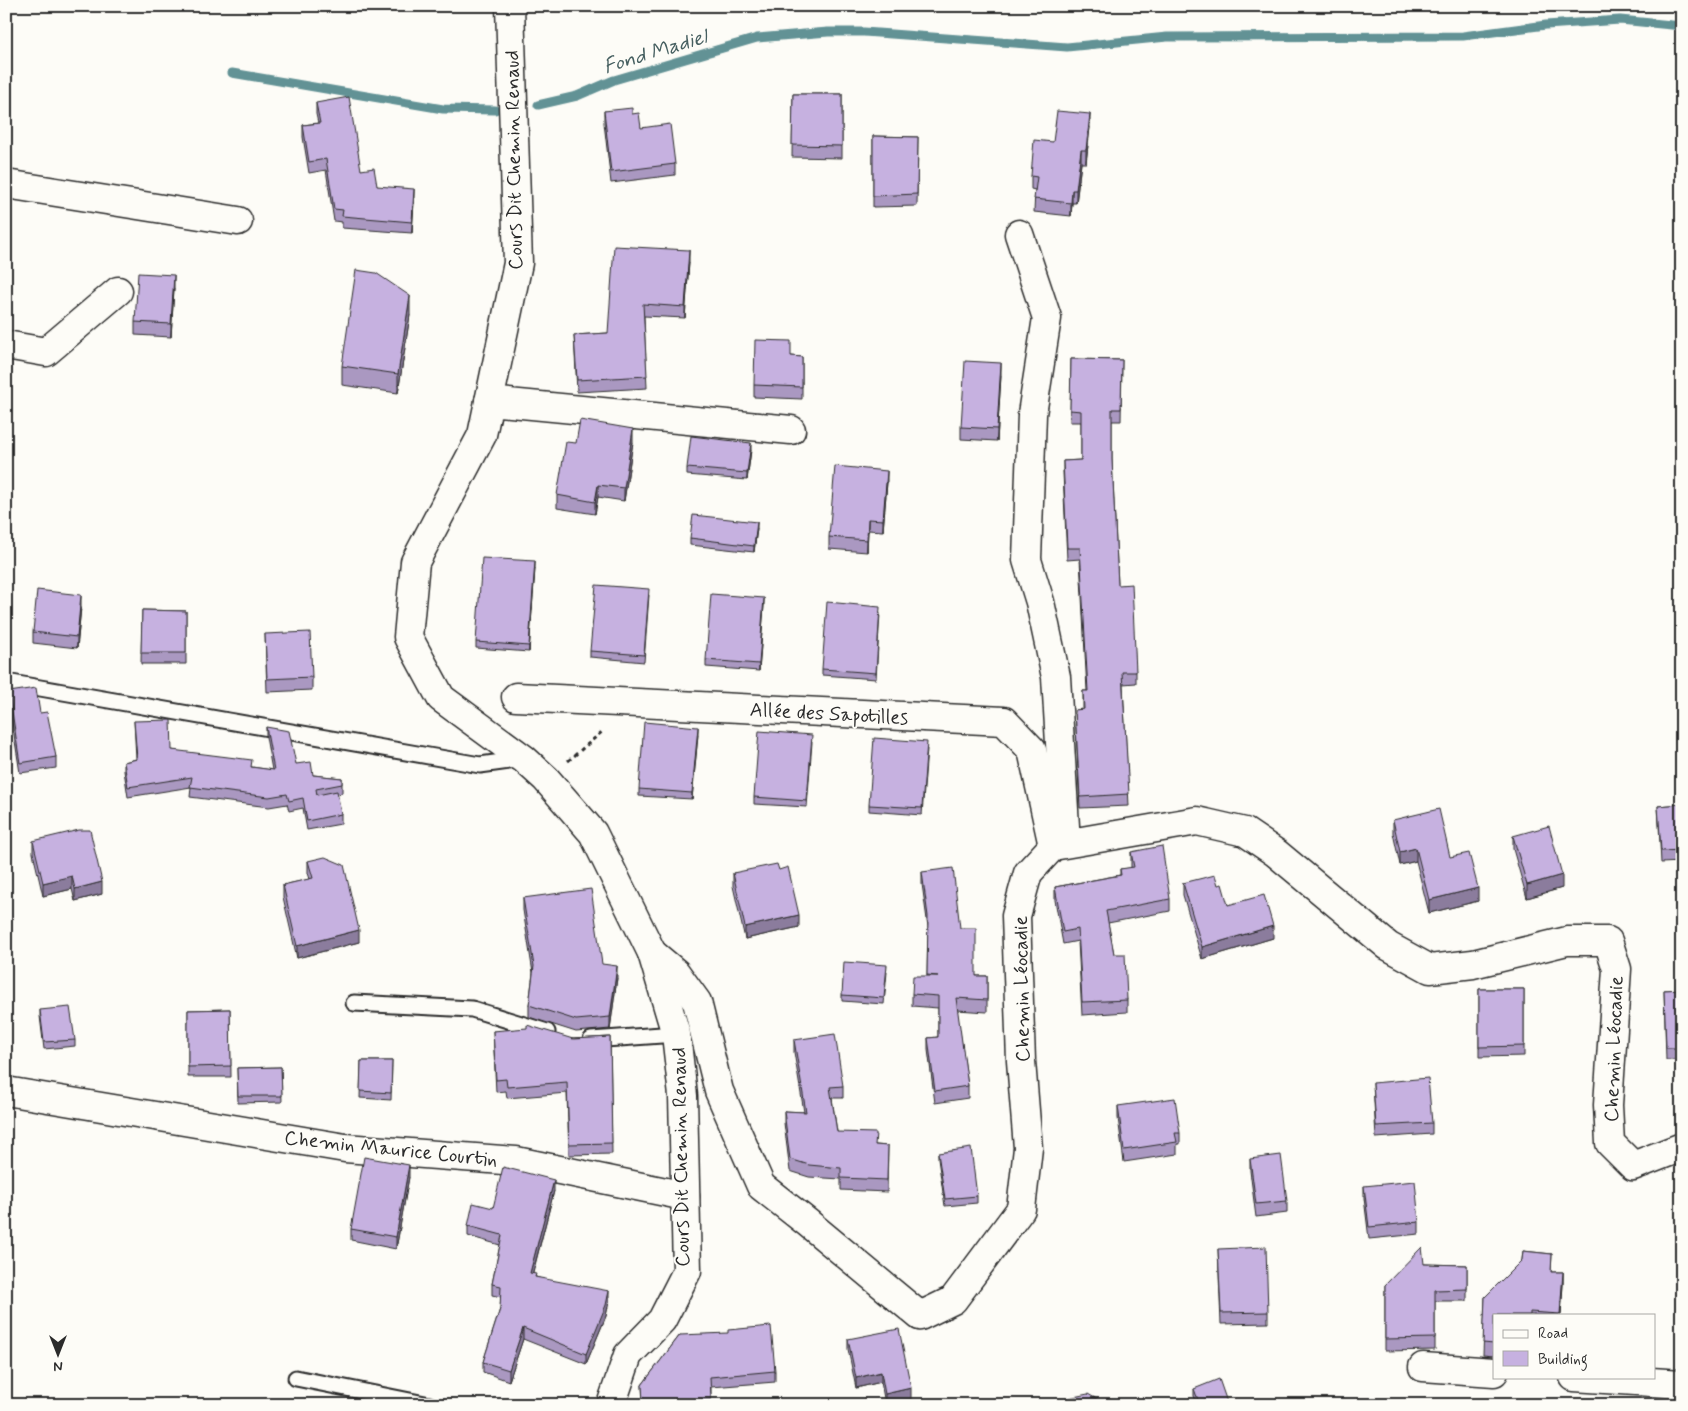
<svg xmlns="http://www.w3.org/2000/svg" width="1688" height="1411" viewBox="0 0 1688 1411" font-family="Mynerve,sans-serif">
	<rect width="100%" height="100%" fill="#fdfcf7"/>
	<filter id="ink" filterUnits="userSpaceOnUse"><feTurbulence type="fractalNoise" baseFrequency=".02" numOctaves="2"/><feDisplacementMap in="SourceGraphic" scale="10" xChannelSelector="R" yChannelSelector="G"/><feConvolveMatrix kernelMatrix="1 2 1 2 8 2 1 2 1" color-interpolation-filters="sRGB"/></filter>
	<g filter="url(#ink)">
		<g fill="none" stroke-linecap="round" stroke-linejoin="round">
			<g stroke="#629295" stroke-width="9">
				<path d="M232 73 443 109 495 110"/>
				<path d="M538 105 577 96 614 80 757 38 828 32H864L1067 47 1167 37 1463 36 1546 25 1620 20 1682 26"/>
			</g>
			<defs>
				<g id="service">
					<path d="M6 682 480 765 524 759"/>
					<path d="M354 1003 472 1009 547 1032"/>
					<path d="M591 1040 676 1034"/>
					<path d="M296 1378 430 1405"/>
				</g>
				<g id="minor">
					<path d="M510 6 518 263 482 435 415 562 408 637 441 698 524 759 546 779 593 833 652 953 676 1034 683 1096 687 1271 662 1320 628 1355 611 1405"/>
					<path d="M6 184 238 221"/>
					<path d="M1019 234 1047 318 1032 414 1027 560 1040 602 1056 677 1066 843"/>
					<path d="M6 345 46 352 118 291"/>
					<path d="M489 401 791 430"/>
					<path d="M516 697 1004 721 1032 750 1053 846"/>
					<path d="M652 953 676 973 697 1002 719 1091 761 1186 808 1223 920 1316 953 1300 1021 1209 1028 1148 1021 1061 1016 916 1028 873 1053 846 1197 821 1245 832 1276 853 1388 946 1430 969 1473 964 1567 941H1608L1617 969 1608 1105 1610 1143 1633 1166 1682 1147"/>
					<path d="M6 1091 345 1148 516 1161 685 1196"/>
					<path d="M1423 1367 1494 1372"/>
					<path d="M1574 1377 1682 1384"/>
				</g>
			</defs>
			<use href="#service" stroke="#2b2b2b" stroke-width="19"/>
			<use href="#minor" stroke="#2b2b2b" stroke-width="31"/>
			<path stroke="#2b2b2b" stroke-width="3" stroke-dasharray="4 4" stroke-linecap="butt" d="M568 761 603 731"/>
			<use href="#service" stroke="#fdfcf7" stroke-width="15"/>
			<use href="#minor" stroke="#fdfcf7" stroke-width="28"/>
		</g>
		<g fill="#aa98c1" stroke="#2b2b2b">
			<path d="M793 94H842V158L792 157Z"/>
			<path d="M316 103 361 170 377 186 414 201 412 233 342 228V222L334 221 326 170 309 173 303 137V125L318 123 316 114Z"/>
			<path d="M604 111 632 114 641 128 675 164V175L611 183 604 123Z"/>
			<path d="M1090 127 1086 163H1081L1076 203H1072L1071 216 1034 212 1035 190 1031 189V176L1053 142Z"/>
			<path d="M873 136 918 137 917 206 873 207Z"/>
			<path d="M689 262 685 318 644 316 647 388 577 392 574 335 608 333Z"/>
			<path d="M174 288 171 337 135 335V322Z"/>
			<path d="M410 315 398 393 342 385V366Z"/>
			<path d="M791 356 802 357V399L754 397V385Z"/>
			<path d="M1071 359 1122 360 1121 421H1112V459L1118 585 1136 672V683L1123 684 1129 806 1080 808 1075 710 1083 709V691H1087L1080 559 1067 560 1063 472V461L1081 460V422H1070Z"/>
			<path d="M1001 375 997 441 961 439V427Z"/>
			<path d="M633 442 624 501 598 497 595 514 557 508V495L576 443Z"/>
			<path d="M751 450 747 480 687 475V468Z"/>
			<path d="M887 482 883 531 868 530 867 552 829 549V537Z"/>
			<path d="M757 528 754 552 690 545V538Z"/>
			<path d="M535 568 529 652 476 648V642Z"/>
			<path d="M649 595 644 662 590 657V651Z"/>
			<path d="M764 605 759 671 706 667V660Z"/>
			<path d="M81 607 77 648 33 643V632Z"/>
			<path d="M142 610 186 611V664H141Z"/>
			<path d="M880 613 876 679 822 675V669Z"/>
			<path d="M265 634 312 677V690L267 692Z"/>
			<path d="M9 692 40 713 56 757V768L20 773 9 703Z"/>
			<path d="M134 721 172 750 252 767 272 770 266 737V727L296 764 313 775 342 778V793L337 794 341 814V824L307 830 303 808 289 811 287 804 269 807 190 797 191 787 128 797 124 771V762L136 759Z"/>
			<path d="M698 734 692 799 639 796V789Z"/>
			<path d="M812 742 807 807 754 804V797Z"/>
			<path d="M927 749 922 815 869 811V805Z"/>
			<path d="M1682 804V862L1661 863 1658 806Z"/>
			<path d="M1393 820 1450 857 1478 901 1429 913 1416 861 1400 865 1393 833Z"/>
			<path d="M1513 836 1562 888 1527 898 1513 849Z"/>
			<path d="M33 841 102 894 75 901 72 889 43 896 33 853Z"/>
			<path d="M1131 852 1170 899V911L1108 923 1114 954 1127 1000V1012L1082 1015 1078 941 1063 944 1055 900V887L1120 875V869L1131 868Z"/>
			<path d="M308 861 359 942 297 958 283 897V885L310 879 308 873Z"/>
			<path d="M779 870 799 927 745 939 733 886V873Z"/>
			<path d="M922 872 960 928 976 976H987V1012L957 1010 968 1086V1098L935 1103 928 1050V1038L938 1037V1008L912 1006V994L927 976 928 927 922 884Z"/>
			<path d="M1183 883 1218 885 1228 905 1273 938 1202 959 1183 895Z"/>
			<path d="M523 898 617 978 610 1029 576 1032 529 1017V1005L533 973 523 910Z"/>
			<path d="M887 972 884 1004 842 1001V995Z"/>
			<path d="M1479 989H1524V1056L1479 1057Z"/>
			<path d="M1682 989V1060H1666L1664 990Z"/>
			<path d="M230 1009 231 1077H188V1010Z"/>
			<path d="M40 1010 75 1040V1046L44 1049 40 1016Z"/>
			<path d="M493 1031 573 1039 610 1037 612 1154 569 1155 567 1093 507 1098 506 1091 496 1092Z"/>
			<path d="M794 1040 843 1086V1098H832L837 1132 876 1145 888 1146 887 1192 841 1190V1179L809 1177 790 1171 784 1123V1111L804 1112 794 1052Z"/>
			<path d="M361 1061H392L391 1100 360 1098Z"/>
			<path d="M281 1067 282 1102 238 1103 237 1068Z"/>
			<path d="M1373 1083 1432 1123V1134L1376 1138Z"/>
			<path d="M1118 1106 1180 1133V1144H1177V1154L1124 1162 1118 1118Z"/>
			<path d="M938 1153 977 1196V1203L945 1206 938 1159Z"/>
			<path d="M1250 1159 1287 1201V1213L1256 1217 1250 1171Z"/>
			<path d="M409 1177 396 1249 351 1240V1229Z"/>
			<path d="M1364 1186 1419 1222V1234L1369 1239 1364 1198Z"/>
			<path d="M554 1191 533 1273 536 1277 609 1301 606 1316 586 1364 523 1339 509 1381 483 1372V1362L500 1309 501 1297 492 1295V1284L500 1245 468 1236V1226L493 1208Z"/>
			<path d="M1218 1249 1268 1312V1323L1221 1324Z"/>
			<path d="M1523 1251 1552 1254 1551 1272H1563V1284L1561 1315H1494V1356L1483 1355 1485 1297 1522 1260Z"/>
			<path d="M1424 1264 1467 1265V1301H1435V1350L1385 1351V1285Z"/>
			<path d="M680 1335 775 1371V1382L711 1387V1405H643L642 1385Z"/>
			<path d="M848 1339 911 1399 885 1404 881 1382 856 1388 848 1349Z"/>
			<path d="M1194 1389 1228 1405H1197L1194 1396Z"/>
		</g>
		<g fill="#8b7c9d" stroke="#2b2b2b">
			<path d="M1090 114V127L1086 163V150Z"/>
			<path d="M1081 150V163L1076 203V190Z"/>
			<path d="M414 189V201L412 233V222Z"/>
			<path d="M1072 190V203L1071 216V203Z"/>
			<path d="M689 250V262L685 318V307Z"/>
			<path d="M174 275V288L171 337V324Z"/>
			<path d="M410 296V315L398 393V374Z"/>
			<path d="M1001 363V375L997 441V429Z"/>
			<path d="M633 429V442L624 501V488Z"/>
			<path d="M751 443V450L747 480V473Z"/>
			<path d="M887 471V482L883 531V520Z"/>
			<path d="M598 485V497L595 514V502Z"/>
			<path d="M868 519V530L867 552V540Z"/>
			<path d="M757 522V528L754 552V546Z"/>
			<path d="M535 561V568L529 652V646Z"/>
			<path d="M81 595V607L77 648V637Z"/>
			<path d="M764 598V605L759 671V664Z"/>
			<path d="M698 727V734L692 799V793Z"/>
			<path d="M1416 848V861L1400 865V852Z"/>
			<path d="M1562 875V888L1527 898V885Z"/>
			<path d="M72 876V889L43 896V883Z"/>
			<path d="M102 882V894L75 901V889Z"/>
			<path d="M1478 888V901L1429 913V900Z"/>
			<path d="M799 915V927L745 939V927Z"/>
			<path d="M1273 926V938L1202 959V947Z"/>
			<path d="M359 930V942L297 958V946Z"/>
			<path d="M617 966V978L610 1029V1017Z"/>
			<path d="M409 1165V1177L396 1249V1237Z"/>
			<path d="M554 1180V1191L530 1283V1273Z"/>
			<path d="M1563 1272V1284L1561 1315H1560Z"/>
			<path d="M609 1291V1301L606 1316 586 1364V1354Z"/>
			<path d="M523 1328V1339L509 1381V1370Z"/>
			<path d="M881 1372V1382L856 1388V1378Z"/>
			<path d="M911 1388V1399L885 1404V1394Z"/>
		</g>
		<g fill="#c6b1e0" stroke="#2b2b2b">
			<path d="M793 94H842V146L792 145Z"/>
			<path d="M349 97 361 170 374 168 377 186 414 189 412 222 342 216 343 210 334 209 326 159 309 162 303 125 320 123 316 103Z"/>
			<path d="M632 108V114L639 113 641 128 670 124 675 164 611 172 604 111Z"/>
			<path d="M1057 111 1090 114 1086 150H1081L1076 190H1072L1071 203 1034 199 1037 177 1031 176 1034 140 1053 142Z"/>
			<path d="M873 136 918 137 917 194 873 196Z"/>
			<path d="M614 246 689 250 685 307 643 304 647 376 577 380 574 335 608 333Z"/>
			<path d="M356 270 376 273 410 296 398 374 342 366Z"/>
			<path d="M138 273 174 275 171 324 135 322Z"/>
			<path d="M755 340 791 341V356L802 357V387L754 385Z"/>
			<path d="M1071 359 1122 360 1121 409H1112V459L1118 585 1132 584 1136 672H1122L1129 794 1080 797 1075 710 1084 709 1083 691H1088L1080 548H1067L1063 461 1081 460V411L1070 410Z"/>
			<path d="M965 361 1001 363 997 429 961 427Z"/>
			<path d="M580 420 633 429 624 488 598 485 595 502 557 495 566 442 576 443Z"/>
			<path d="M691 436 751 443 747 473 687 468Z"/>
			<path d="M835 466 887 471 883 520 868 519 867 540 829 537Z"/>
			<path d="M693 515 757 522 754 546 690 538Z"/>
			<path d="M482 558 535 561 529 646 476 642Z"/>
			<path d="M596 585 649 589 644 655 590 651Z"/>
			<path d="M37 590 81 595 77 637 33 632Z"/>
			<path d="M711 594 764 598 759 664 706 660Z"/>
			<path d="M827 602 880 607 876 673 822 669Z"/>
			<path d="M142 610 186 611V653H141Z"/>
			<path d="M310 632 312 677 267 679 265 634Z"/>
			<path d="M36 688 40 713 47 712 56 757 20 763 9 692Z"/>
			<path d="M171 720 172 750 252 760 251 767 274 770 266 727 289 731 296 764 311 762 313 775 342 778V784L316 789 317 795 337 791 341 814 307 821 303 798 289 801 287 794 269 797 190 787 192 777 128 787 124 762 137 759 134 721Z"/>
			<path d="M644 722 698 727 692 793 639 789Z"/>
			<path d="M759 731 812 735 807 801 754 797Z"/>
			<path d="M874 738 927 742 922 808 869 805Z"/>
			<path d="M1682 804V850L1661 851 1658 806Z"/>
			<path d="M1439 809 1450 857 1469 853 1478 888 1429 900 1416 848 1400 852 1393 820Z"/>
			<path d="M1549 826 1562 875 1527 885 1513 836Z"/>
			<path d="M79 830H90L102 882 75 889 72 876 43 883 33 841Z"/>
			<path d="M1162 846 1170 899 1106 911 1114 954H1125L1127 1000 1082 1002 1078 929 1063 932 1055 887 1121 875 1120 869 1134 867 1131 852Z"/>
			<path d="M325 857 344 865 359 930 297 946 283 885 313 878 308 861Z"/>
			<path d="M777 864 779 870 788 867 799 915 745 927 733 873Z"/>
			<path d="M953 868 960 928H976V976H987V1000L956 998 968 1086 935 1091 928 1038 938 1037V996L912 994 913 976H938L927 975 928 916 922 872Z"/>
			<path d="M1215 875 1218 885 1222 884 1228 905 1264 895 1273 926 1202 947 1183 883Z"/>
			<path d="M591 889 602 964 617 966 610 1017 576 1020 529 1005 534 966 523 898Z"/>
			<path d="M844 962 887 965 884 998 842 995Z"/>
			<path d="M1479 989H1524V1046L1479 1047Z"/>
			<path d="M1682 989V1048H1666L1664 990Z"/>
			<path d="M70 1007 75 1040 44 1042 40 1010Z"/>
			<path d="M230 1009 231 1066 188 1067V1010Z"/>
			<path d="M527 1025 573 1039 610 1037 612 1143 569 1144 567 1082 507 1087 506 1079 496 1080 493 1031 527 1028Z"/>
			<path d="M835 1034 843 1086 830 1087 837 1132 876 1133 875 1145 888 1146 887 1180 841 1178V1168L809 1165 790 1159 784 1111 806 1112 794 1040Z"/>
			<path d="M361 1061H392L391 1093 360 1091Z"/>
			<path d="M281 1067 282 1096H238L237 1068Z"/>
			<path d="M1428 1078 1432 1123 1376 1126 1373 1083Z"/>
			<path d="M1175 1098 1180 1133H1175L1177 1142 1124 1150 1118 1106Z"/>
			<path d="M971 1148 977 1196 945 1199 938 1153Z"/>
			<path d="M1281 1155 1287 1201 1256 1204 1250 1159Z"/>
			<path d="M364 1157 409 1165 396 1237 351 1229Z"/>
			<path d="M503 1167 554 1180 530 1273 536 1274 535 1277 609 1291 606 1305 586 1354 523 1328 509 1370 483 1362 500 1309 501 1286 492 1284 502 1235 468 1226 473 1203 493 1208Z"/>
			<path d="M1415 1181 1419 1222 1369 1227 1364 1186Z"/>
			<path d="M1266 1247 1268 1312 1221 1313 1218 1249Z"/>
			<path d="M1422 1247 1424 1264 1467 1265V1289L1435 1290V1338L1385 1339V1285Z"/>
			<path d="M1523 1251 1552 1254 1551 1272H1563L1560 1314 1530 1312V1315H1494V1344L1483 1343 1485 1297 1522 1260Z"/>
			<path d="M771 1326 775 1371 710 1377 711 1399 643 1402 642 1385 680 1335 728 1333V1330Z"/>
			<path d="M899 1329 911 1388 885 1394 881 1372 856 1378 848 1339Z"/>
			<path d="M1219 1379 1228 1405H1200L1194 1389Z"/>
			<path d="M1088 1394 1100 1401 1112 1399 1113 1405H1064L1068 1398Z"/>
		</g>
	</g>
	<g text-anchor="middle" stroke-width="4" stroke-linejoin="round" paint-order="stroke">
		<g font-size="20" fill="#2b2b2b" stroke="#fdfcf7">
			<text transform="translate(513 160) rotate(-91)" y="7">Cours Dit Chemin Renaud</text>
			<text transform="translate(829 713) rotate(3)" y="7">Allée des Sapotilles</text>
			<text transform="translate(1021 989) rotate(-91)" y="7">Chemin Léocadie</text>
			<text transform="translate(1613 1049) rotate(-88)" y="7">Chemin Léocadie</text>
			<text transform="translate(391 1148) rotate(6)" y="7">Chemin Maurice Courtin</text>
			<text transform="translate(680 1157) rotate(-91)" y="7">Cours Dit Chemin Renaud</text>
		</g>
		<g font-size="21" font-style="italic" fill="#465f60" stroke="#fdfcf7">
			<text transform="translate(655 51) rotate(-17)" y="7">Fond Madiel</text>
		</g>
	</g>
	<rect width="1688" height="1411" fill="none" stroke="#fdfcf7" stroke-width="25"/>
	<rect x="12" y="12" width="1663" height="1386" fill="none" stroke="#2b2b2b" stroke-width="2" filter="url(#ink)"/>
	<rect x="1493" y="1314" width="162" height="65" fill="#fdfcf7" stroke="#a9a8a5"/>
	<rect x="1503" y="1330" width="25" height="8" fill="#fdfcf7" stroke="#a9a8a5"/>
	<text x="1538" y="1338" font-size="15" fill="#2b2b2b">Road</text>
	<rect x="1503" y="1351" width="25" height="15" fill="#c6b1e0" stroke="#a9a8a5"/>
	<text x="1538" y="1364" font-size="15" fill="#2b2b2b">Building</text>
	<g transform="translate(58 1354) rotate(180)" stroke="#fdfcf7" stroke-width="4" paint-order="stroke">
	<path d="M0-4L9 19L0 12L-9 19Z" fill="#2b2b2b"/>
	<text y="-8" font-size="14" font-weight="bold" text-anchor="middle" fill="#2b2b2b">N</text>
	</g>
</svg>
